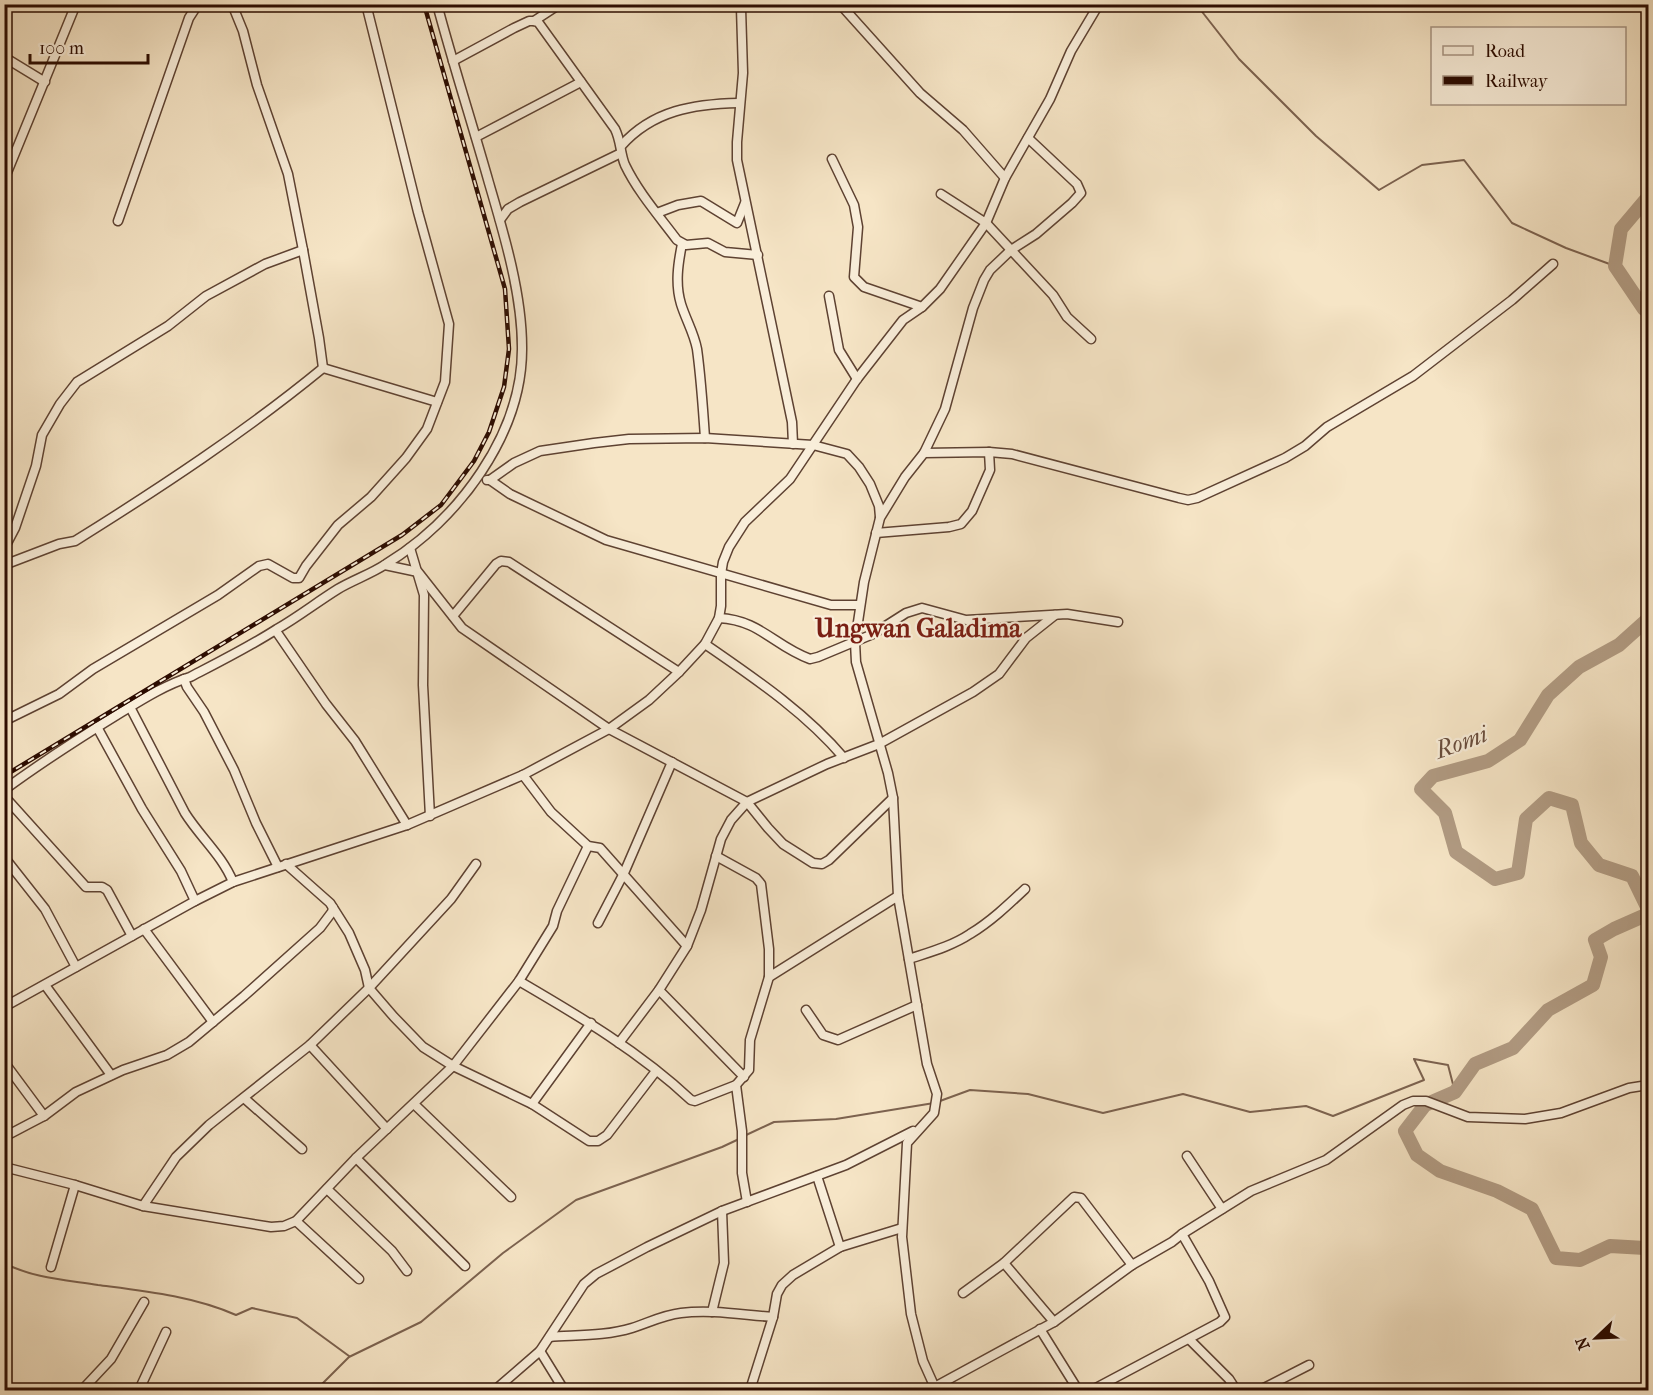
<svg xmlns="http://www.w3.org/2000/svg" width="1653" height="1395" viewBox="0 0 1653 1395" font-family="'IM FELL French Canon',serif">
	<rect width="100%" height="100%" fill="#f6e5c6"/>
	<filter id="stains"><feTurbulence type="fractalNoise" baseFrequency=".00333" numOctaves="4"/><feColorMatrix values="0 0 0 0 .2 0 0 0 0 .09 0 0 0 0 .02 0 0 0 .5 -.17"/></filter>
	<radialGradient id="worn" r=".72"><stop offset=".6" stop-color="#630" stop-opacity="0"/><stop offset="1" stop-color="#630" stop-opacity=".3"/></radialGradient>
	<g fill="none" stroke-linecap="round" stroke-linejoin="round">
		<g stroke="#7c624f" stroke-width="2">
			<path d="M1196 4 1239 59 1316 136 1379 190 1422 165 1464 160 1512 223 1566 248 1615 266"/>
			<path d="M940 1101 970 1090 1028 1094 1103 1113 1183 1094 1250 1112 1306 1106 1333 1116 1424 1080 1414 1059 1448 1065 1455 1092"/>
			<path d="M744 1136 774 1122 836 1119 934 1103"/>
			<path d="M4 1263C32 1278 67 1280 98 1285 144 1291 193 1296 236 1315L252 1308 297 1318 349 1356"/>
			<path d="M316 1390 349 1357 421 1322 503 1253 576 1200 722 1147 739 1139"/>
		</g>
		<g stroke="#b19b83" stroke-width="14">
			<path d="M1648 197 1621 229 1615 266 1644 309 1648 311"/>
			<path d="M1648 619 1619 645 1579 667 1548 695 1520 740 1488 761 1433 776 1421 789 1445 813 1456 852 1495 879 1518 873 1526 819 1549 798 1572 805 1581 843 1599 865 1632 876 1648 909"/>
			<path d="M1648 914 1614 929 1595 940 1601 957 1593 985 1548 1010 1513 1048 1475 1064 1455 1092 1425 1105 1405 1131 1417 1155 1440 1171 1497 1191 1532 1209 1556 1258 1580 1260 1610 1246 1645 1248 1648 1252"/>
		</g>
		<defs>
			<g id="minor">
				<path d="M744 4 741 8 743 73 737 142V160L792 422 793 444"/>
				<path d="M840 4 920 93 963 130 1005 178"/>
				<path d="M534 21 538 22 615 129C621 141 620 153 625 165 638 192 659 216 677 240L686 245 708 243 725 252 758 255"/>
				<path d="M4 57 45 82"/>
				<path d="M453 61 514 28 529 21H534L560 4"/>
				<path d="M476 137 581 82"/>
				<path d="M621 146C653 110 694 104 739 103"/>
				<path d="M832 159 854 205 858 227 854 277 864 287 922 307"/>
				<path d="M4 180 76 4"/>
				<path d="M941 194 986 223 1053 295 1067 317 1091 339"/>
				<path d="M657 213 678 205 701 201 737 223 745 203"/>
				<path d="M500 220 508 209 520 202 621 153"/>
				<path d="M118 221 189 18 198 4"/>
				<path d="M682 244C678 264 675 284 681 304 686 320 694 333 697 349 701 378 703 408 705 438"/>
				<path d="M303 250 319 338 323 368"/>
				<path d="M829 296 839 350 857 379"/>
				<path d="M323 368 437 402"/>
				<path d="M924 453 945 409 973 308 984 280 990 270 1011 250 1036 234 1072 203 1081 193 1077 184 1028 138"/>
				<path d="M487 480H490L510 494 606 540 831 605H860"/>
				<path d="M490 480 514 463 540 451 594 443 629 439 705 438 813 445 847 454 859 467 870 484 879 506 880 517"/>
				<path d="M876 533 949 527 961 524 972 511 990 470 989 452"/>
				<path d="M410 548 424 595 423 685 430 816"/>
				<path d="M4 549 15 528 36 466 42 435 60 404 77 382 168 326 206 296 265 264 303 250 288 174 257 85 243 31 232 4"/>
				<path d="M4 565 59 544 75 541C160 488 245 432 323 368"/>
				<path d="M385 565 418 572 462 628 609 729 747 802 768 828 783 844 813 863 822 864 829 860 893 798"/>
				<path d="M453 616 496 564 501 561 509 562 679 672"/>
				<path d="M719 618C760 620 774 646 810 659L818 657 873 634 906 613 922 608 966 620 1067 614 1118 622"/>
				<path d="M276 631 326 704 355 741 407 825"/>
				<path d="M705 644C754 678 805 712 844 758"/>
				<path d="M184 679 187 687 204 712 234 770 256 823 278 867"/>
				<path d="M130 707 185 813C200 837 222 855 233 882"/>
				<path d="M4 721 59 694 93 669 218 595 259 566 268 564 293 578H299L306 566 338 525 371 497 406 458 427 429 445 382 449 324 418 212 366 4"/>
				<path d="M97 727 142 809 181 871 195 901"/>
				<path d="M523 775 551 812 588 846 600 848 687 946"/>
				<path d="M4 790C42 762 81 737 120 713 143 699 165 685 190 677 219 662 249 647 277 629 298 617 317 602 338 589 353 580 371 574 386 564 458 520 523 434 522 347 522 294 504 234 489 183 472 123 453 64 437 4"/>
				<path d="M4 796 86 887H102L107 890 132 936"/>
				<path d="M716 856 756 878 761 884 769 949V977"/>
				<path d="M4 857 45 909 76 967"/>
				<path d="M286 864 330 903 349 933 365 970 369 988 394 1017 423 1047 453 1066 532 1104 589 1141H598L607 1135 656 1071"/>
				<path d="M598 923 624 873 672 762"/>
				<path d="M144 929 213 1022"/>
				<path d="M909 959C930 952 952 946 970 934 990 922 1008 905 1025 889"/>
				<path d="M519 981C579 1016 640 1052 691 1100L695 1101 736 1085 749 1070 750 1040 769 977 898 896"/>
				<path d="M45 985 111 1075"/>
				<path d="M659 990 744 1077"/>
				<path d="M4 1007 195 901 233 882 407 825 523 775 609 729 649 700 679 672 705 644 719 618 721 606V574L723 562 729 547 745 522 790 479 857 379 903 320 922 307 940 289 986 223 1005 178 1050 99 1071 51 1099 4"/>
				<path d="M806 1010 823 1035 838 1040 917 1005"/>
				<path d="M619 1043 659 990 687 946 701 910 721 839 731 820 747 802 827 764 879 744 973 692 999 674 1026 638 1055 615"/>
				<path d="M310 1045 387 1129"/>
				<path d="M4 1062 44 1116"/>
				<path d="M736 1085 742 1131V1173L747 1202"/>
				<path d="M244 1098 302 1149"/>
				<path d="M414 1104 511 1197"/>
				<path d="M532 1104 591 1023"/>
				<path d="M4 1137 44 1116 76 1092 123 1070 167 1055 189 1042 244 996 320 928 332 912 333 908"/>
				<path d="M1187 1156 1222 1209"/>
				<path d="M356 1158 465 1266"/>
				<path d="M4 1167 75 1185 143 1206 271 1227 284 1226 296 1221 356 1158 453 1066 519 981 553 926 557 911 588 846"/>
				<path d="M817 1176 840 1247"/>
				<path d="M327 1189 392 1251 407 1271"/>
				<path d="M143 1206 176 1157 209 1125 310 1045 369 988 451 899 476 864"/>
				<path d="M296 1221 359 1279"/>
				<path d="M1004 1263 1054 1322"/>
				<path d="M51 1267 75 1185"/>
				<path d="M963 1293 1004 1263 1074 1197 1081 1198 1132 1265"/>
				<path d="M712 1312 724 1263 722 1211"/>
				<path d="M1040 1329 1078 1390"/>
				<path d="M550 1337C577 1335 606 1336 632 1328 648 1323 663 1315 681 1313 711 1309 743 1315 773 1317"/>
				<path d="M1189 1339 1229 1379 1236 1390"/>
				<path d="M540 1351 564 1390"/>
				<path d="M82 1390 111 1359 144 1302"/>
				<path d="M139 1390 166 1332"/>
				<path d="M495 1390 540 1351 584 1284 596 1274 647 1247 722 1211 846 1165 913 1131"/>
				<path d="M750 1390 773 1317 777 1294 782 1285 793 1275 840 1247 902 1228"/>
				<path d="M929 1390 1054 1322 1132 1265 1172 1242 1182 1234 1251 1191 1326 1160 1403 1105 1413 1101H1426L1468 1117 1525 1119 1561 1113 1629 1088 1648 1085"/>
				<path d="M936 1390 923 1361 911 1314 902 1237 907 1143 934 1113 937 1094 927 1064 898 896 893 798 888 773 856 662 855 642 864 582 880 518 905 477 924 453 989 452 1012 454 1179 498 1188 500 1197 498 1285 458 1305 446 1327 427 1413 376 1512 300 1553 264"/>
				<path d="M1092 1390 1220 1322 1225 1317 1209 1281 1182 1234"/>
				<path d="M1260 1390 1309 1365"/>
			</g>
		</defs>
		<use href="#minor" stroke="#5e4232" stroke-width="11"/>
		<use href="#minor" stroke="#f9eeda" stroke-width="8"/>
		<defs>
			<path id="rail" d="M4 776 402 535 441 505 474 461 489 432 504 387 509 349 505 289 424 4"/>
		</defs>
		<use href="#rail" stroke="#2c0c01" stroke-width="4.5"/>
		<use href="#rail" stroke="#f9eeda" stroke-width="2" stroke-dasharray="7" stroke-linecap="butt"/>
	</g>
	<g text-anchor="middle" stroke-width="4.5" stroke-linejoin="round" paint-order="stroke">
		<g font-size="24" font-style="italic" fill="#684c3c" stroke="#f9eeda">
			<text transform="translate(1461 742) rotate(-20)" y="8">Romi</text>
		</g>
		<g font-size="26" font-weight="bold" fill="#7a1f14" stroke="#f9eeda">
			<text x="918" y="637">Ungwan Galadima</text>
		</g>
	</g>
	<rect width="1653" height="1395" fill="none" stroke="#f6e5c6" stroke-width="24"/>
	<rect x="6" y="6" width="1641" height="1383" fill="none" stroke="#2c0c01" stroke-width="3"/>
	<rect x="12" y="12" width="1629" height="1371" fill="none" stroke="#2c0c01" stroke-width="1.5"/>
	<rect x="1431" y="27" width="195" height="78" fill="#f9eeda" stroke="#a79483" stroke-width="1.5"/>
	<rect x="1443" y="46" width="30" height="9" fill="#f9eeda" stroke="#a79483" stroke-width="1.5"/>
	<text x="1485" y="57" font-size="18" fill="#2c0c01">Road</text>
	<rect x="1443" y="76" width="30" height="9" fill="#2c0c01" stroke="#a79483" stroke-width="1.5"/>
	<text x="1485" y="87" font-size="18" fill="#2c0c01">Railway</text>
	<g transform="translate(1596 1338) rotate(247)" stroke="#f9eeda" stroke-width="4.5" paint-order="stroke">
	<path d="M0-4.5L10 22L0 15L-10 22Z" fill="#2c0c01"/>
	<text y="-9" font-size="16" font-weight="bold" text-anchor="middle" fill="#2c0c01">N</text>
	</g>
	<path d="M30 54v9h118v-9" fill="none" stroke="#2c0c01" stroke-width="3"/>
	<text x="39" y="54" font-size="18" fill="#2c0c01" stroke="#f9eeda" stroke-width="4.5" paint-order="stroke">100 m</text>
	<rect width="100%" height="100%" filter="url(#stains)"/>
	<rect width="100%" height="100%" fill="url(#worn)"/>
</svg>
